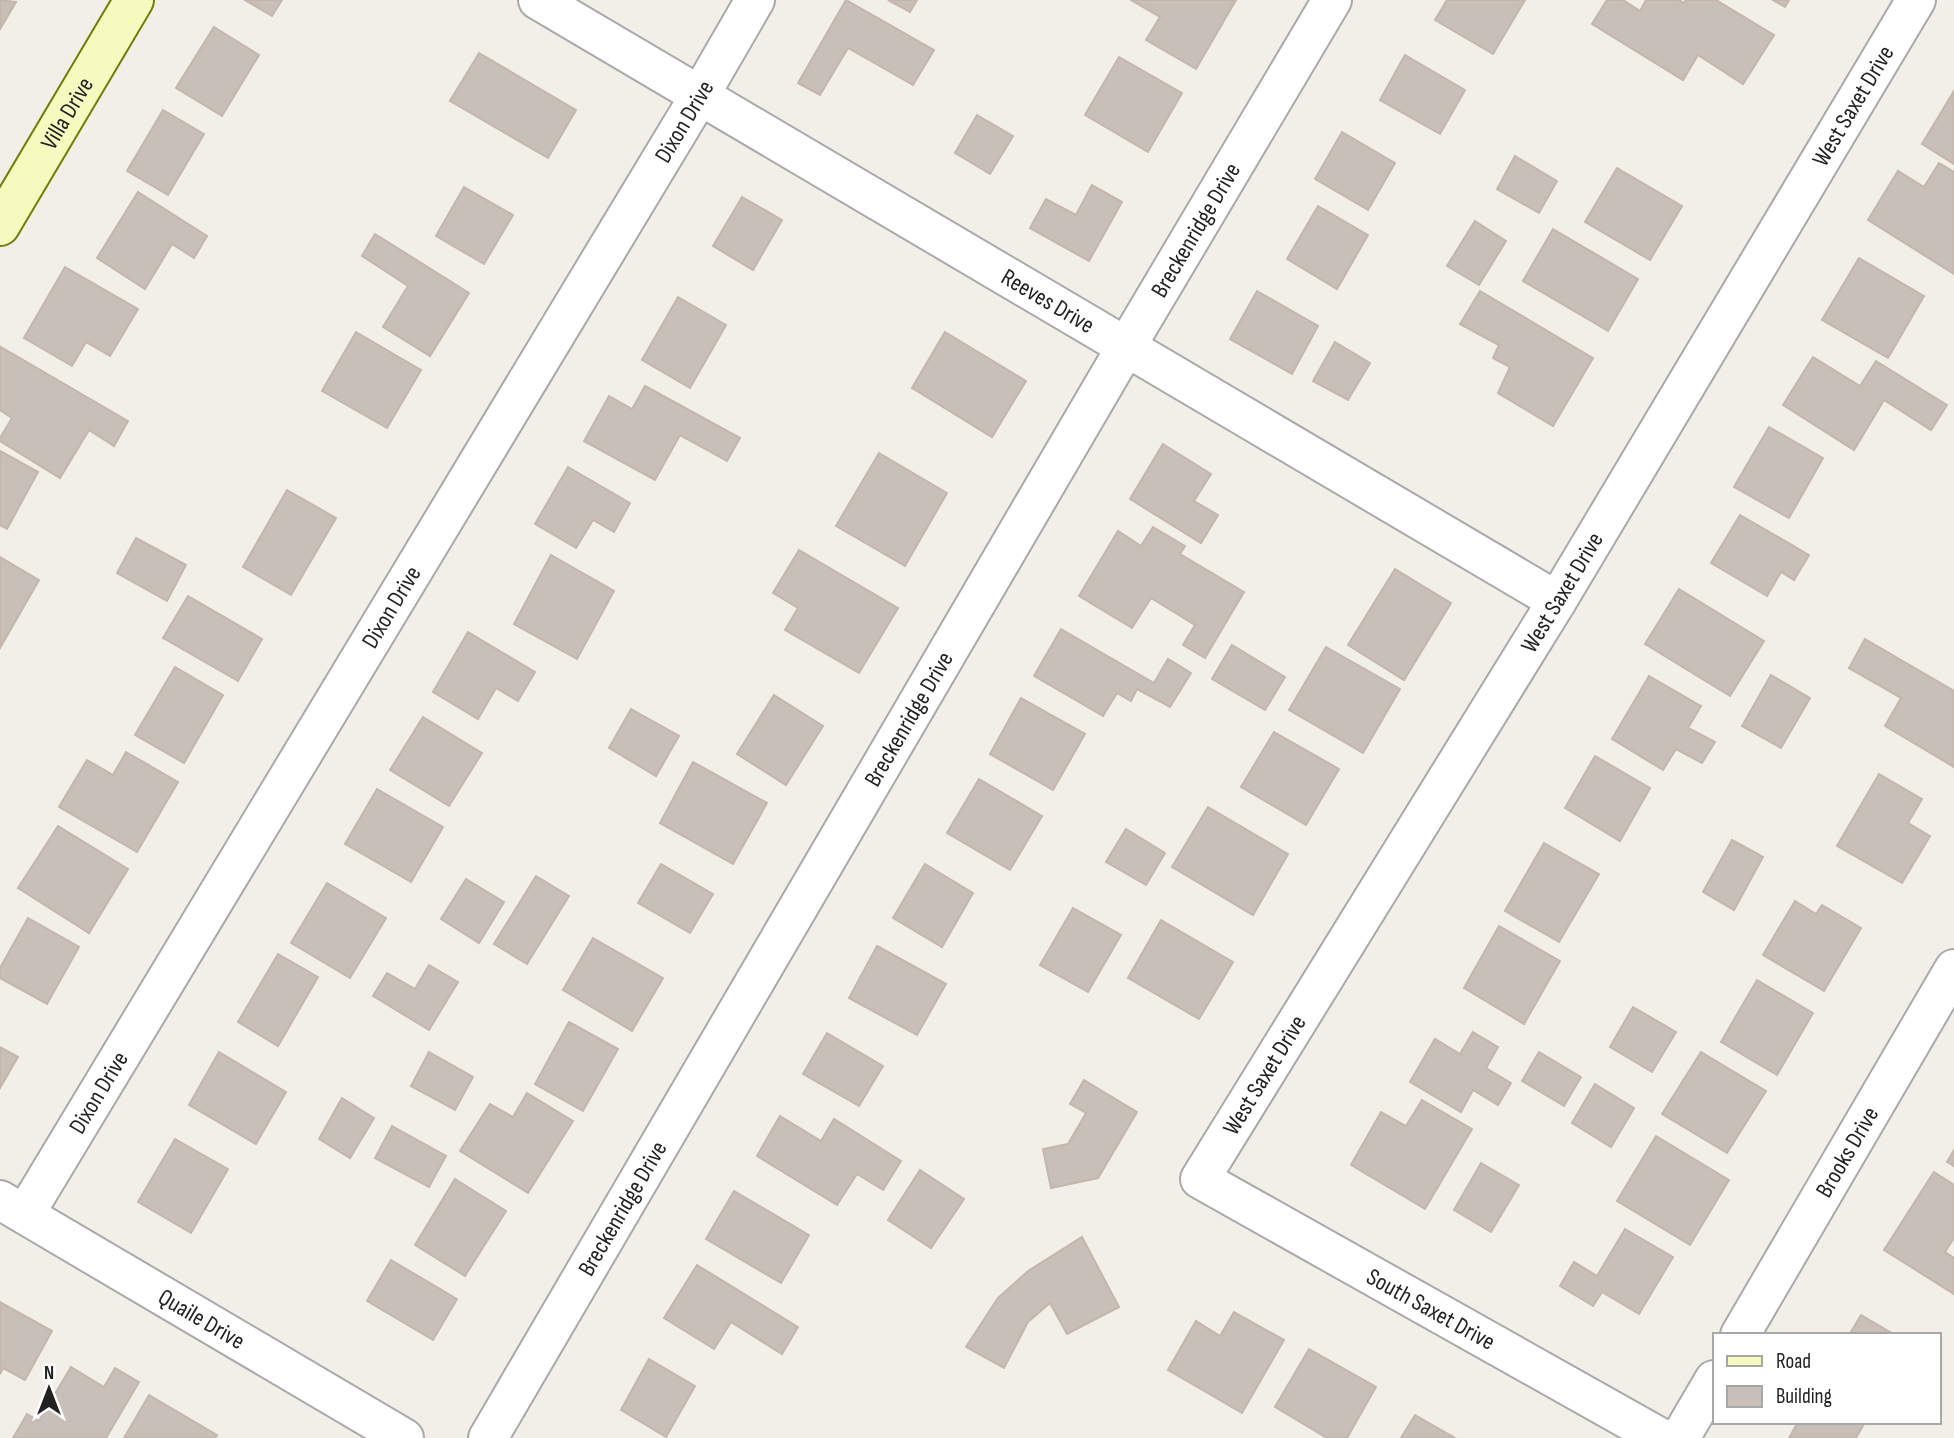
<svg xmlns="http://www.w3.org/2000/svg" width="1954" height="1438" viewBox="0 0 1954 1438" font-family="'Sofia Sans Condensed',sans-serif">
	<rect width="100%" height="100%" fill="#f2efe9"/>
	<g fill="#c7bfb8" stroke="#c4b6ab" stroke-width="2">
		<path d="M0 0 16 2 0 29Z"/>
		<path d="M245 0H282L272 16Z"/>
		<path d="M846 0 934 50 913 85 848 48 820 95 798 83Z"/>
		<path d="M888 0H917L910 12Z"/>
		<path d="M1131 0H1236L1196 69 1146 40 1160 17Z"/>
		<path d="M1447 0H1525L1493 54 1435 20Z"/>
		<path d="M1607 0H1623L1640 11 1646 0H1679L1684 3 1686 0H1716L1774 35 1743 84 1698 55 1683 80 1592 24Z"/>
		<path d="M1773 0H1789L1785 7Z"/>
		<path d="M214 27 259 55 222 116 176 88Z"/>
		<path d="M479 53 576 110 548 158 450 101Z"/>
		<path d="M1405 55 1465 90 1440 134 1380 100Z"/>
		<path d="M1119 57 1182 93 1148 152 1085 115Z"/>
		<path d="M1954 91V164L1922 144Z"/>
		<path d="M163 110 204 134 168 195 127 171Z"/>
		<path d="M977 115 1013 136 990 174 955 153Z"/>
		<path d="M1342 132 1395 163 1368 210 1315 179Z"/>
		<path d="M1515 156 1557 181 1539 213 1497 189Z"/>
		<path d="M1939 163 1954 172V274L1868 220 1898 171 1924 187Z"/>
		<path d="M1617 168 1682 206 1650 260 1585 222Z"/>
		<path d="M1092 185 1122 202 1089 261 1030 228 1046 199 1076 215Z"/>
		<path d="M464 187 513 215 484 264 436 236Z"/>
		<path d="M138 192 207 236 194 258 172 244 145 289 97 258Z"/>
		<path d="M742 197 782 220 753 270 713 246Z"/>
		<path d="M1318 206 1368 235 1337 289 1287 259Z"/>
		<path d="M1475 221 1506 241 1479 285 1447 266Z"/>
		<path d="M1553 229 1638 279 1608 331 1523 281Z"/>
		<path d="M375 234 469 293 430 356 383 327 408 286 362 256Z"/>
		<path d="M1859 258 1924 296 1888 358 1822 320Z"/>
		<path d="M65 267 138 309 110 356 86 342 72 366 24 338Z"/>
		<path d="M1257 291 1318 326 1292 374 1230 339Z"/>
		<path d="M1480 291 1593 358 1553 426 1498 393 1510 367 1493 358 1499 345 1460 324Z"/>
		<path d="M678 297 726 325 690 388 642 360Z"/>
		<path d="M356 332 421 370 387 428 322 391Z"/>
		<path d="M945 332 1026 381 992 437 912 388Z"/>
		<path d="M1335 342 1370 363 1348 400 1313 381Z"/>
		<path d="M1 347 128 421 114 446 89 430 60 478 0 441V438L12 418 0 410V350Z"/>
		<path d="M1813 357 1860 386 1876 361 1947 405 1931 430 1884 400 1854 450 1783 405Z"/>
		<path d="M645 386 740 438 727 461 680 435 655 480 584 441 609 396 632 409Z"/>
		<path d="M1769 427 1823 458 1789 518 1734 487Z"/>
		<path d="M1163 444 1211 474 1194 501 1218 515 1201 543 1130 499Z"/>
		<path d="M0 451 38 472 7 529 0 525Z"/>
		<path d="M879 453 947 493 905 566 836 526Z"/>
		<path d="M568 467 630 503 614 532 593 520 576 548 535 524Z"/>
		<path d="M287 490 336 518 291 595 243 567Z"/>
		<path d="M1740 515 1809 555 1794 580 1781 572 1767 596 1711 563Z"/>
		<path d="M1153 527 1185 546 1180 554 1244 592 1205 658 1183 645 1195 625 1151 598 1132 628 1079 596 1118 531 1141 546Z"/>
		<path d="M136 538 186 565 167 601 117 573Z"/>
		<path d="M799 550 898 608 859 673 785 630 798 608 773 593Z"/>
		<path d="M551 555 614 591 577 659 514 624Z"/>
		<path d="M0 557 39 580 0 648Z"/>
		<path d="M1395 569 1451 603 1404 680 1348 645Z"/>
		<path d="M1679 589 1764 641 1730 696 1645 644Z"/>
		<path d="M188 596 262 639 238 681 163 638Z"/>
		<path d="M1061 629 1154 683 1168 659 1191 673 1170 707 1137 689 1131 701 1117 693 1103 716 1034 676Z"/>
		<path d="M468 632 535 672 518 701 496 688 478 719 433 692Z"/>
		<path d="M1865 639 1954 691V767L1885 726 1901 698 1849 668Z"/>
		<path d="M1232 645 1285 677 1265 710 1212 679Z"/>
		<path d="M1326 647 1400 689 1363 753 1289 710Z"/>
		<path d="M175 667 223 695 184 763 135 735Z"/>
		<path d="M1771 675 1810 698 1781 748 1742 726Z"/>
		<path d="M1649 676 1701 706 1688 728 1715 742 1702 763 1676 749 1663 770 1612 739Z"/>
		<path d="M774 695 823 726 786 785 737 754Z"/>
		<path d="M1021 698 1085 734 1053 790 990 754Z"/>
		<path d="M631 709 679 736 656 776 609 748Z"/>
		<path d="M423 717 482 753 449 806 390 770Z"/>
		<path d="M1274 732 1339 769 1306 825 1241 787Z"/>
		<path d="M126 752 178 782 137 852 59 807 87 760 113 775Z"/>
		<path d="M1595 756 1650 788 1620 841 1565 808Z"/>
		<path d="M693 762 767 803 733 864 660 823Z"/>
		<path d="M1879 774 1922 799 1908 823 1930 836 1902 883 1837 846Z"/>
		<path d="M979 779 1042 816 1010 870 947 833Z"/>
		<path d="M377 789 443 827 411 882 345 844Z"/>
		<path d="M1208 807 1288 854 1253 915 1172 867Z"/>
		<path d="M58 826 128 869 89 933 18 888Z"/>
		<path d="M1126 829 1165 853 1146 885 1106 862Z"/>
		<path d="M1732 840 1763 857 1734 910 1703 892Z"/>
		<path d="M1544 843 1599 874 1559 942 1505 911Z"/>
		<path d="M661 864 713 894 690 933 638 903Z"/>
		<path d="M925 864 973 893 942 947 893 918Z"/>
		<path d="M536 876 569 896 527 964 494 944Z"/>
		<path d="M466 879 504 902 479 943 441 919Z"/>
		<path d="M327 883 386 918 350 978 291 943Z"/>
		<path d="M1795 901 1816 914 1822 905 1861 928 1824 991 1763 955Z"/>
		<path d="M1073 908 1121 935 1088 992 1040 965Z"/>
		<path d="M28 918 79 947 47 1004 0 978V968Z"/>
		<path d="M1161 920 1233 962 1199 1019 1128 978Z"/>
		<path d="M1499 926 1560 961 1524 1024 1464 988Z"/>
		<path d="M593 938 663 978 632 1031 563 990Z"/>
		<path d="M877 946 946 984 917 1035 849 998Z"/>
		<path d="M278 954 318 977 278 1046 238 1022Z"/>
		<path d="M429 965 458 982 429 1030 373 996 387 973 415 989Z"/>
		<path d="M1757 980 1813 1013 1777 1075 1721 1042Z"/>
		<path d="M1633 1007 1676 1032 1652 1072 1610 1047Z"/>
		<path d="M569 1022 618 1049 583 1111 535 1084Z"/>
		<path d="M1473 1032 1498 1047 1486 1068 1511 1083 1498 1105 1473 1090 1461 1112 1410 1082 1435 1039 1460 1054Z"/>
		<path d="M827 1033 883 1066 859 1106 803 1074Z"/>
		<path d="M0 1047 18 1057 0 1088Z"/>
		<path d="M219 1052 286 1092 256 1144 189 1105Z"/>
		<path d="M429 1052 473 1077 455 1110 411 1086Z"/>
		<path d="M1539 1052 1581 1077 1564 1106 1522 1081Z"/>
		<path d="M1701 1052 1766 1091 1727 1153 1662 1114Z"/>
		<path d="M1084 1080 1137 1112 1098 1178 1051 1188 1043 1149 1068 1144 1086 1113 1070 1104Z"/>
		<path d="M1595 1084 1634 1108 1611 1147 1572 1123Z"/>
		<path d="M527 1093 573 1121 528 1193 460 1151 490 1104 513 1117Z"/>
		<path d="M342 1098 374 1118 350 1158 319 1139Z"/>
		<path d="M1422 1100 1472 1129 1425 1209 1351 1165 1381 1112 1406 1126Z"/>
		<path d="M780 1116 821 1141 834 1119 901 1161 883 1190 857 1174 837 1205 757 1156Z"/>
		<path d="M392 1126 446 1156 429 1187 375 1158Z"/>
		<path d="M1656 1136 1729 1180 1690 1245 1617 1201Z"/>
		<path d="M175 1139 228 1169 191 1233 138 1202Z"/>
		<path d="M1954 1150V1166L1947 1162Z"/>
		<path d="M1481 1163 1519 1185 1491 1232 1454 1210Z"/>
		<path d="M920 1170 964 1199 931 1248 888 1220Z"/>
		<path d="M1934 1172 1954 1185V1238L1945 1252 1954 1258V1294L1884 1250Z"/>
		<path d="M455 1179 506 1211 465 1276 415 1245Z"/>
		<path d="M734 1191 809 1235 781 1283 706 1239Z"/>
		<path d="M1625 1229 1673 1257 1639 1314 1602 1292 1593 1306 1560 1286 1574 1262 1597 1276Z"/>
		<path d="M1082 1237 1119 1307 1067 1334 1050 1303 1028 1322 1004 1368 966 1347 998 1298 1028 1271Z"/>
		<path d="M391 1260 457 1299 433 1340 367 1301Z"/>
		<path d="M697 1265 798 1327 782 1354 731 1322 714 1349 664 1318Z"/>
		<path d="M0 1302 52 1331 25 1380 3 1368 0 1374Z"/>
		<path d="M1234 1312 1284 1340 1242 1413 1168 1370 1196 1321 1220 1336Z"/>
		<path d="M1861 1315 1895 1335H1849Z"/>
		<path d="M1309 1349 1376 1387 1347 1438H1327L1275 1407Z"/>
		<path d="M649 1359 695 1386 666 1437 621 1410Z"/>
		<path d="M71 1367 104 1387 115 1368 139 1382 106 1438H13L27 1414 39 1421Z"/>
		<path d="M149 1395 217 1435 215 1438H124Z"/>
		<path d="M1415 1415 1455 1438H1401Z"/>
		<path d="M1798 1422H1865L1856 1438H1789Z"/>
	</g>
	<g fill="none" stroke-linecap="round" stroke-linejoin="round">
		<defs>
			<g id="street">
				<path id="s1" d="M538 0 1557 601"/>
				<path id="s2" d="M0 1200 404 1438"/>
				<path id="s3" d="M25 1214 700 95 755 0"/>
				<path id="s4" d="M1740 1335 1954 969"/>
				<path id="s5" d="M488 1438 1126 347 1332 0"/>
				<path id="s6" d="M1661 1438 1200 1179 1557 601 1916 0"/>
				<path d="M1680 1438 1714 1380"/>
			</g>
			<g id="secondary">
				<path id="s7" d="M0 226 134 0"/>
			</g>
		</defs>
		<use href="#street" stroke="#a9a9a9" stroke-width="42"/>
		<use href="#secondary" stroke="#707d05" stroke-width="42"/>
		<use href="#street" stroke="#fff" stroke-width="38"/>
		<use href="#secondary" stroke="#f7fabf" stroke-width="38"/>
	</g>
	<g text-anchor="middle" stroke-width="5" stroke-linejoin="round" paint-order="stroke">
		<g font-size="24" fill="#222" stroke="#fff">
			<text dy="8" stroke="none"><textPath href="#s6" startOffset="1785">West Saxet Drive</textPath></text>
			<text dy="8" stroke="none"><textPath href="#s7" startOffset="131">Villa Drive</textPath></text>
			<text dy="8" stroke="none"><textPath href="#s3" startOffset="1276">Dixon Drive</textPath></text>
			<text dy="8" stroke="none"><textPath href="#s5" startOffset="1400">Breckenridge Drive</textPath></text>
			<text dy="8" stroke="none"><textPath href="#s1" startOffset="592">Reeves Drive</textPath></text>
			<text dy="8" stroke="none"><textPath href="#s6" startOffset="1218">West Saxet Drive</textPath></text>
			<text dy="8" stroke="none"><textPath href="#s3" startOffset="709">Dixon Drive</textPath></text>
			<text dy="8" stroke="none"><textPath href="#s5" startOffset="833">Breckenridge Drive</textPath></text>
			<text dy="8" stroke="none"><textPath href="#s6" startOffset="651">West Saxet Drive</textPath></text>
			<text dy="8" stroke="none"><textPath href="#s3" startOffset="142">Dixon Drive</textPath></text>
			<text dy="8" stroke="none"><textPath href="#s4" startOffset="212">Brooks Drive</textPath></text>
			<text dy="8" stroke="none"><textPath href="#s5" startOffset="266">Breckenridge Drive</textPath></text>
			<text transform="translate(1431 1309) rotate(29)" y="8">South Saxet Drive</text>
			<text dy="8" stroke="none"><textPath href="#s2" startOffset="234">Quaile Drive</textPath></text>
		</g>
	</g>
	<rect x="1713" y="1333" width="228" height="91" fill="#ffffff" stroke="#a7a7a7" stroke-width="2"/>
	<rect x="1727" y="1356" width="35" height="10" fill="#f7fabf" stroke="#a7a7a7" stroke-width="2"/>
	<text x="1776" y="1368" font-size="21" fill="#222222">Road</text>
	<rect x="1727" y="1386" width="35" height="21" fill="#c7bfb8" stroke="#a7a7a7" stroke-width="2"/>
	<text x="1776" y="1403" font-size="21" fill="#222222">Building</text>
	<g transform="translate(49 1389)" stroke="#ffffff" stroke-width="5" paint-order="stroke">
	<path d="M0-5L12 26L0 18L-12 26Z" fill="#222222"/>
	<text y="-10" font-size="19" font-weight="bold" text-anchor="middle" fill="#222222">N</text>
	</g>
</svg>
